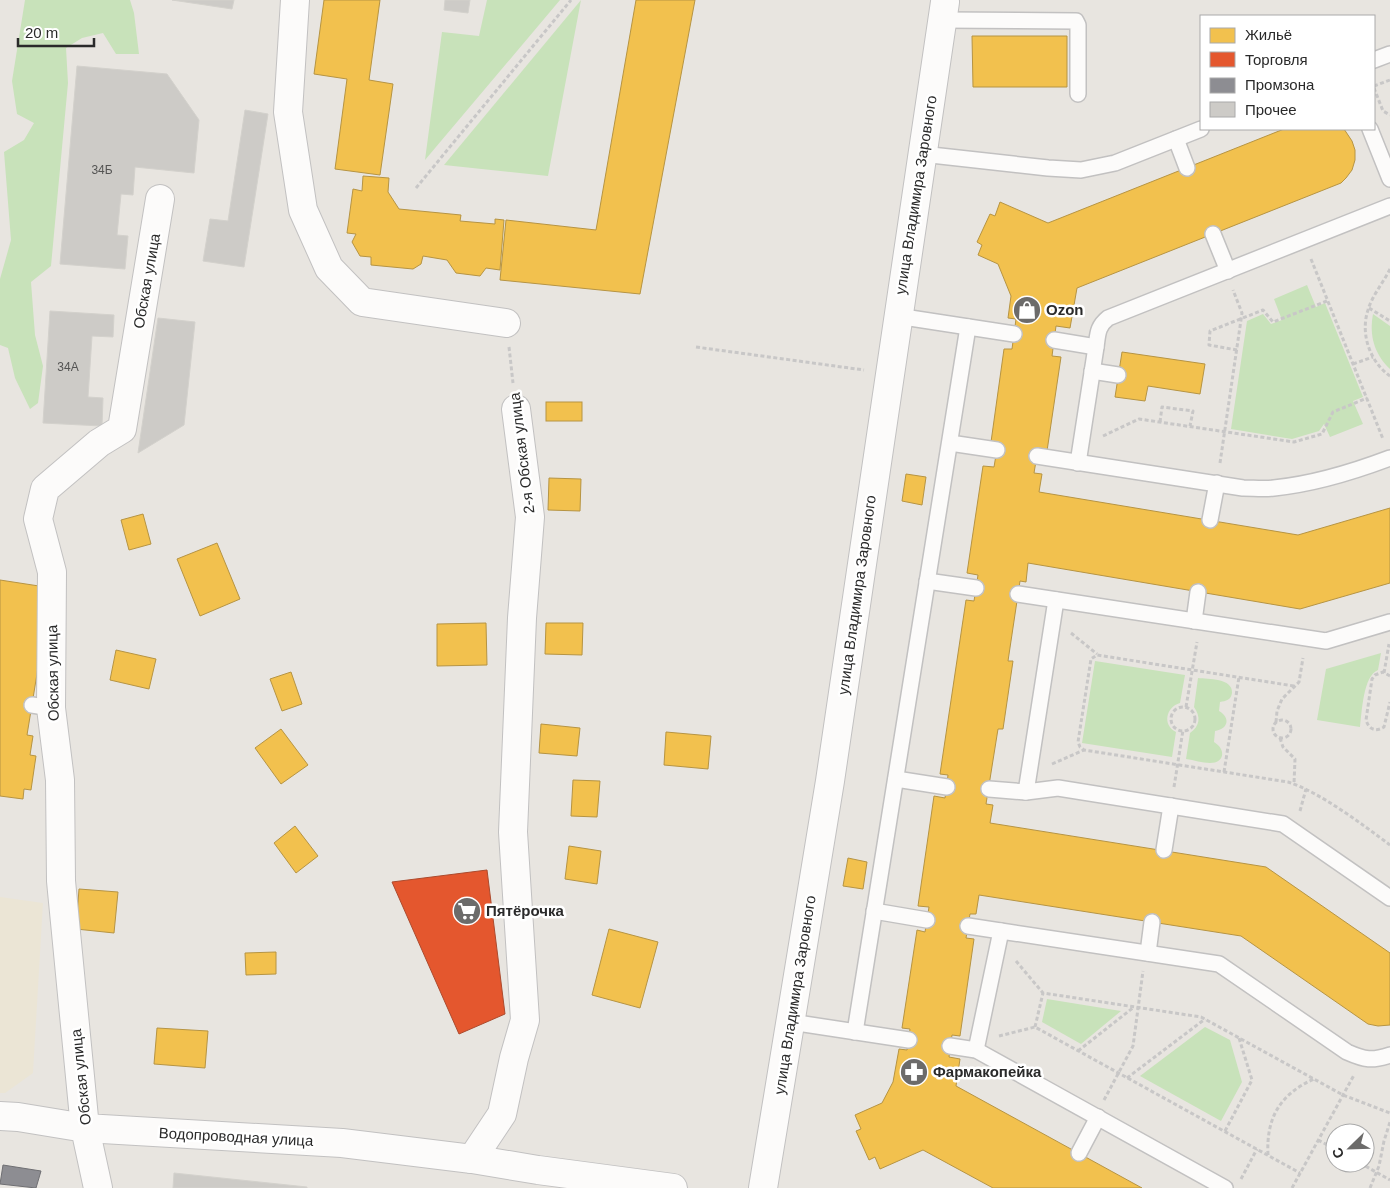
<svg xmlns="http://www.w3.org/2000/svg" width="1390" height="1188" viewBox="0 0 1390 1188" font-family="Arial,sans-serif">
	<rect width="100%" height="100%" fill="#e8e5e0"/>
	<path fill="#ebe5d5" d="M0 897 43 903 33 1073 5 1093H0Z"/>
	<g fill="#c8e2ba">
		<path d="M25 0H130L134 13 139 54H116L103 33 82 38 66 48 68 83 51 266 31 282 35 335 43 366 38 403 30 409 15 378 8 348 0 345V279L11 240 4 152 24 140 34 123 17 114 12 81Z"/>
		<path d="M487 0H560L425 160 442 32 479 36Z"/>
		<path d="M581 0 548 176 444 165Z"/>
		<path d="M1307 285 1316 307 1325 303 1363 397 1353 401 1363 424 1330 437 1324 424 1319 431 1292 439 1231 429 1247 321 1263 314 1271 324 1282 320 1274 299Z"/>
		<path d="M1373 314 1390 326V369C1374 354 1369 335 1373 314Z"/>
		<path d="M1381 653 1378 670C1363 676 1362 712 1360 727L1317 720 1326 669Z"/>
		<path d="M1095 661 1185 675 1180 703C1166 707 1162 725 1176 732L1172 757 1082 743Z"/>
		<path d="M1198 678C1208 679 1233 678 1232 693 1231 700 1226 701 1220 702L1219 711C1231 718 1228 729 1215 731L1214 742C1226 749 1225 763 1210 763 1202 763 1194 760 1186 759L1190 733C1200 726 1201 717 1194 707Z"/>
		<path d="M1047 999 1121 1011 1081 1044 1042 1022Z"/>
		<path d="M1205 1027 1230 1040 1242 1082 1221 1121 1140 1076Z"/>
	</g>
	<g fill="#f2c14e" stroke="#b69443">
		<path d="M324 0H380L369 80 393 84 380 175 335 169 347 79 314 74Z"/>
		<path d="M636 0H695L640 294 500 280 506 220 596 230Z"/>
		<path d="M972 36H1067V87H973Z"/>
		<path d="M1284 129H1344L1352 141 1355 150V160L1352 170 1346 178 1341 183 1077 288 1070 328 1056 326 1052 356 1061 357 1047 451 1038 449 1034 473 1042 474 1039 492 1298 535 1390 508V583L1300 609 1028 563 1026 582 1020 581 1008 661H1013L1003 729H998L986 804 993 805 990 823 1266 867 1390 953V1025L1378 1026 1368 1024 1241 936 979 895 976 914H970L966 938 974 939 960 1036 952 1035 949 1057 960 1059 956 1086 1142 1188H993L923 1150 880 1169 875 1157 869 1160 856 1131 861 1129 855 1115 882 1103 893 1082 899 1049 907 1050 910 1029 902 1028 917 930 925 932 929 907 918 906 934 796 945 798 948 775 940 774 966 600 974 601 978 575 967 573 983 466 994 467 998 443 991 442 1004 349H1012L1016 319 1008 318 1011 296 998 264 978 255 982 245 977 242 990 214 995 216 1000 202 1048 223Z"/>
		<path d="M363 176 389 178 388 192 399 209 461 215 460 221 495 224V219L504 220 500 270 486 268 480 276 456 273 447 260 423 256 421 264 413 269 371 265V257L360 256 352 242 356 234 347 233 353 189 362 191Z"/>
		<path d="M1122 352 1205 364 1200 394 1148 386 1145 401 1115 397Z"/>
		<rect x="546" y="402" width="36" height="19"/>
		<path d="M906 474 926 477 922 505 902 501Z"/>
		<path d="M549 478 581 479 580 511 548 510Z"/>
		<path d="M143 514 151 544 129 550 121 520Z"/>
		<path d="M217 543 240 599 200 616 177 559Z"/>
		<path d="M0 580 39 586 44 631 27 735 33 736 30 755 36 756 31 790 24 789 23 799 0 796Z"/>
		<path d="M486 623 487 665 437 666V624Z"/>
		<path d="M546 623H583L582 655 545 654Z"/>
		<path d="M116 650 156 659 149 689 110 680Z"/>
		<path d="M291 672 302 704 282 711 270 679Z"/>
		<path d="M541 724 580 728 577 756 539 753Z"/>
		<path d="M281 729 308 765 281 784 255 748Z"/>
		<path d="M666 732 711 736 708 769 664 765Z"/>
		<path d="M573 780 600 781 597 817 571 816Z"/>
		<path d="M295 826 318 856 296 873 274 843Z"/>
		<path d="M569 846 601 851 597 884 565 879Z"/>
		<path d="M848 858 867 862 863 889 843 886Z"/>
		<path d="M79 889 118 892 114 933 76 929Z"/>
		<path d="M609 929 658 942 640 1008 592 995Z"/>
		<path d="M276 952V974L246 975 245 953Z"/>
		<path d="M157 1028 208 1031 205 1068 154 1064Z"/>
	</g>
	<path fill="#e4572e" stroke="#ac4a2d" d="M487 870 505 1014 459 1034 392 882Z"/>
	<path fill="#8d8d92" stroke="#6f6f73" d="M3 1165 41 1171 36 1188 0 1184Z"/>
	<g fill="#cdcbc7" stroke="#d3d1cc">
		<path d="M172 0H234L232 9Z"/>
		<path d="M445 0H470L468 13 444 10Z"/>
		<path d="M77 66 167 74 199 120 194 173 135 167 133 195 121 194 117 235 128 236 125 269 60 264Z"/>
		<path d="M245 110 268 114 244 267 203 261 210 219 228 221Z"/>
		<path d="M50 311 114 315 113 337 92 336 88 397 103 398 102 426 43 423Z"/>
		<path d="M158 318 195 322 184 425 138 453Z"/>
		<path d="M174 1173 307 1187V1188H173Z"/>
	</g>
	<g fill="none" stroke-linecap="round" stroke-linejoin="round">
		<defs>
			<g id="lane">
				<path d="M942 20 1076 21 1078 25V94"/>
				<path d="M1374 60 1390 54"/>
				<path d="M1370 129 1390 179"/>
				<path d="M1176 139 1187 168"/>
				<path d="M922 154 1048 168 1081 170 1115 163 1201 129"/>
				<path d="M1213 234 1228 271"/>
				<path d="M897 316 1014 334"/>
				<path d="M1054 340 1096 347C1098 334 1097 327 1108 318L1390 206"/>
				<path d="M1092 371 1118 375"/>
				<path d="M950 443 997 450"/>
				<path d="M1037 456 1243 488C1253 488 1264 489 1274 488 1314 484 1353 472 1390 458"/>
				<path d="M1078 463 1096 347"/>
				<path d="M1210 520 1217 483"/>
				<path d="M927 581 976 588"/>
				<path d="M1018 594 1326 641 1390 622"/>
				<path d="M1194 621 1198 592"/>
				<path d="M32 705 51 708"/>
				<path d="M896 779 947 787"/>
				<path d="M989 789 1026 792 1058 788 1283 824 1390 898"/>
				<path d="M1026 792 1056 600"/>
				<path d="M1164 850 1171 806"/>
				<path d="M874 911 927 920"/>
				<path d="M968 926 1219 964 1347 1052C1365 1060 1372 1061 1390 1055"/>
				<path d="M1148 953 1152 922"/>
				<path d="M791 1022 909 1040"/>
				<path d="M855 1032 968 327"/>
				<path d="M950 1046 976 1050 1225 1188"/>
				<path d="M976 1050 1001 931"/>
				<path d="M1079 1153 1098 1117"/>
			</g>
			<g id="street">
				<path d="M295 0 288 112 303 210 329 268 362 302 506 323"/>
				<path d="M160 199 122 429 99 443 45 489 38 519 52 572 51 708 60 780 61 881 85 1128 342 1143 472 1159 538 1170 673 1188"/>
				<path d="M472 1159 502 1114 514 1058 525 1020 513 832 522 618 530 517 516 409"/>
				<path d="M763 1188 830 781 945 2"/>
			</g>
			<path id="secondary" d="M0 1116 18 1117 85 1128 98 1188"/>
		</defs>
		<use href="#lane" stroke="#c2c1c1" stroke-width="18"/>
		<use href="#street" stroke="#c2c1c1" stroke-width="30"/>
		<use href="#secondary" stroke="#c2c1c1" stroke-width="30"/>
		<g stroke="#c8c7c7" stroke-width="3" stroke-dasharray="4 2.5" stroke-linecap="butt">
			<path d="M1374 86 1390 80"/>
			<path d="M1374 88 1383 111 1390 115"/>
			<path d="M416 188 571 0"/>
			<path d="M1311 259 1383 439"/>
			<path d="M1390 269C1383 283 1372 296 1368 310 1360 334 1370 362 1390 376"/>
			<path d="M1369 308 1390 321"/>
			<path d="M509 347 513 383"/>
			<path d="M696 347 864 370"/>
			<path d="M1237 350 1209 345 1210 331 1263 310 1273 322 1327 301"/>
			<path d="M1353 364 1373 357"/>
			<path d="M1160 422 1162 407 1193 411 1190 426"/>
			<path d="M1103 436 1139 419 1294 442 1322 434 1333 412 1367 398"/>
			<path d="M1220 463 1242 313 1233 290"/>
			<path d="M1071 633 1097 654"/>
			<path d="M1384 673 1389 644"/>
			<path d="M1390 676 1383 672 1375 675 1372 679 1366 720C1369 730 1376 732 1384 727L1390 702"/>
			<path d="M1294 686 1097 655 1091 659 1078 742 1080 747 1084 750 1288 782C1320 792 1363 825 1390 845"/>
			<circle cx="1183" cy="719" r="12"/>
			<path d="M1186 707 1197 642"/>
			<circle cx="1282" cy="729" r="9"/>
			<path d="M1276 722 1277 711 1282 699 1299 682 1303 658"/>
			<path d="M1280 738 1283 747 1295 759 1294 784"/>
			<path d="M1052 764 1084 750"/>
			<path d="M1224 772 1239 677"/>
			<path d="M1174 787 1183 730"/>
			<path d="M1300 811 1306 789"/>
			<path d="M1016 961 1043 993 1201 1017 1343 1095 1390 1113"/>
			<path d="M1035 1027 1043 993"/>
			<path d="M999 1036 1035 1027 1300 1173"/>
			<path d="M1078 1051 1134 1007"/>
			<path d="M1127 1078 1205 1019"/>
			<path d="M1104 1100 1133 1046 1143 971"/>
			<path d="M1225 1131 1252 1080 1239 1038"/>
			<path d="M1318 1140 1335 1149"/>
			<path d="M1268 1155C1266 1118 1280 1094 1314 1079"/>
			<path d="M1360 1163 1390 1180"/>
			<path d="M1241 1179 1257 1149"/>
			<path d="M1292 1188 1354 1075"/>
			<path d="M1370 1188 1379 1166 1384 1141 1390 1122"/>
		</g>
		<use href="#lane" stroke="#fcfbfa" stroke-width="15"/>
		<use href="#street" stroke="#fcfbfa" stroke-width="28"/>
		<use href="#secondary" stroke="#fcfbfa" stroke-width="28"/>
	</g>
	<defs>
		<symbol id="shop-disc" viewBox="-11 -11 22 22"><circle r="9.5" fill="#6c6b6a" stroke="#fff"/><path d="M-5-2.5h2.3a2.7 3.5 0 0 1 5.4 0H5L5.5 6h-11ZM-1.5-2.5h3a1.5 2.3 0 0 0-3 0Z" fill="#fff"/></symbol>
		<symbol id="supermarket-disc" viewBox="-11 -11 22 22"><circle r="9.5" fill="#6c6b6a" stroke="#fff"/><path d="M-6-5.5h2.5l.6 2H6L4.5 2H-2.5L-4.4-4H-6ZM-1.5 3.2a1.3 1.3 0 1 0 .1 0ZM3 3.2a1.3 1.3 0 1 0 .1 0Z" fill="#fff"/></symbol>
		<symbol id="pharmacy-disc" viewBox="-11 -11 22 22"><circle r="9.5" fill="#6c6b6a" stroke="#fff"/><path d="M-2-6h4v4h4v4h-4v4h-4v-4h-4v-4h4Z" fill="#fff"/></symbol>
	</defs>
	<g fill-rule="evenodd">
		<use href="#shop-disc" x="1011" y="294" width="32" height="32"/>
		<use href="#supermarket-disc" x="451" y="895" width="32" height="32"/>
		<use href="#pharmacy-disc" x="898" y="1056" width="32" height="32"/>
	</g>
	<g text-anchor="middle" stroke-width="5" stroke-linejoin="round" paint-order="stroke">
		<g font-size="12" fill="#545453">
			<text x="102" y="174">34Б</text>
			<text x="68" y="371">34А</text>
		</g>
		<g font-size="15" fill="#2a2a2a" stroke="#fff">
			<text transform="translate(916 195) rotate(-81)" y="5">улица Владимира Заровного</text>
			<text transform="translate(147 281) rotate(-80)" y="5">Обская улица</text>
			<text transform="translate(522 453) rotate(-97)" y="5">2-я Обская улица</text>
			<text transform="translate(857 595) rotate(-82)" y="5">улица Владимира Заровного</text>
			<text transform="translate(53 673) rotate(-91)" y="5">Обская улица</text>
			<text transform="translate(795 995) rotate(-81)" y="5">улица Владимира Заровного</text>
			<text transform="translate(81 1077) rotate(-96)" y="5">Обская улица</text>
			<text transform="translate(236 1137) rotate(3)" y="5">Водопроводная улица</text>
		</g>
		<g font-size="15" font-weight="bold" fill="#2a2a2a" stroke="#fff" text-anchor="start">
			<text x="1046" y="315">Ozon</text>
			<text x="486" y="916">Пятёрочка</text>
			<text x="933" y="1077">Фармакопейка</text>
		</g>
	</g>
	<rect x="1200" y="15" width="175" height="115" fill="#ffffff" stroke="#aaaaaa"/>
	<rect x="1210" y="28" width="25" height="15" fill="#f2c14e" stroke="#aaaaaa"/>
	<text x="1245" y="40" font-size="15" fill="#2a2a2a">Жильё</text>
	<rect x="1210" y="52" width="25" height="15" fill="#e4572e" stroke="#aaaaaa"/>
	<text x="1245" y="65" font-size="15" fill="#2a2a2a">Торговля</text>
	<rect x="1210" y="78" width="25" height="15" fill="#8d8d92" stroke="#aaaaaa"/>
	<text x="1245" y="90" font-size="15" fill="#2a2a2a">Промзона</text>
	<rect x="1210" y="102" width="25" height="15" fill="#cdcbc7" stroke="#aaaaaa"/>
	<text x="1245" y="115" font-size="15" fill="#2a2a2a">Прочее</text>
	<g transform="translate(1350 1148) rotate(247)"><circle r="24" fill="#ffffff" stroke="#aaaaaa"/>
	<path d="M0-4L9 19L0 12L-9 19Z" fill="#6c6b6a"/>
	<text y="-8" font-size="14" font-weight="bold" text-anchor="middle" fill="#2a2a2a">С</text>
	</g>
	<path d="M18 38v8h76v-8" fill="none" stroke="#2a2a2a" stroke-width="2.5"/>
	<text x="25" y="38" font-size="15" fill="#2a2a2a" stroke="#ffffff" stroke-width="4" paint-order="stroke">20 m</text>
</svg>
